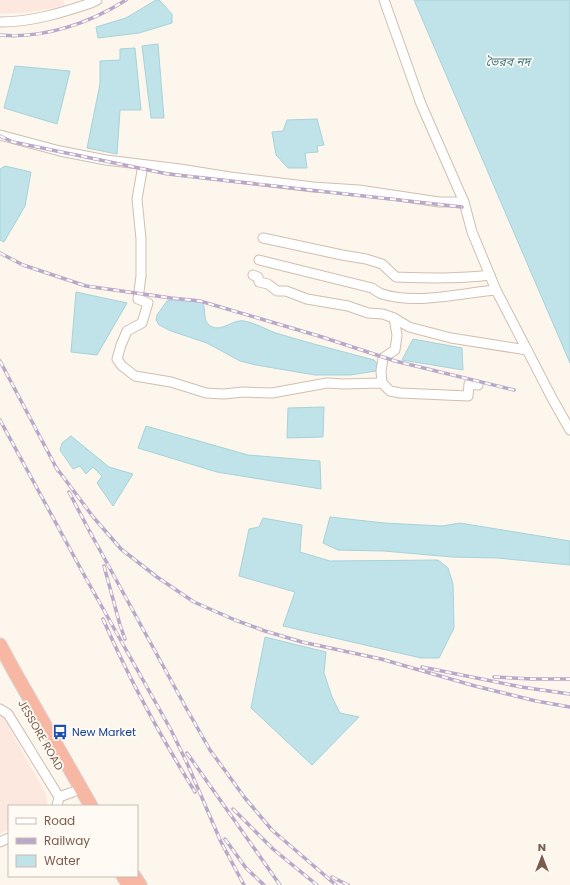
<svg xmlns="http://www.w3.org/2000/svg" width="570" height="885" viewBox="0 0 570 885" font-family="Poppins,'Noto Sans Bengali',sans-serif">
	<rect width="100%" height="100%" fill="#fdf6ec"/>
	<g fill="#fde8e0">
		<path d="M0 0H64V6L32 12 0 14Z"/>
		<path d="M0 716 3 717 46 794 47 804 45 806H9V829L0 834Z"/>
	</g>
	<g fill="#bfe3e8" stroke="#a5d3da">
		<path d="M156 0H159L172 14V23L139 33 98 38 96 27 126 18Z"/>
		<path d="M414 0H570V363Z"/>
		<path d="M158 44 164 118H151L142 46Z"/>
		<path d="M135 48 141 110H120L117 154 87 148 100 84V61L120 60V49Z"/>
		<path d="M15 66 70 71 57 124 4 108Z"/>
		<path d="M317 119 324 145 317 146 318 152 305 153 307 168H288L276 155 272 132 283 131 287 120Z"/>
		<path d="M5 166 31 172 25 206 4 242 0 240V169Z"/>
		<path d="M76 292 127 303 97 355 71 352Z"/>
		<path d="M173 300 202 302C207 309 202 319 209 325 220 334 232 319 244 321 255 323 265 329 276 333 308 343 341 351 374 360 378 364 378 366 376 371L350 375H315L256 365 240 361 207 343 171 331 159 325 156 320 157 315 167 301Z"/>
		<path d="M413 339 462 348 463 370 402 360Z"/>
		<path d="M324 407 323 437 287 438 288 408Z"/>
		<path d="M146 426 248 455 320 461 321 489 217 472 138 448Z"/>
		<path d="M71 436 109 467 133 474 113 506 97 483 102 476 93 467 86 474 80 466 73 469 60 450 62 443Z"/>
		<path d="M330 517 384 523 442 526 460 523 570 541V565L497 558 452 557 384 551 338 550 323 543Z"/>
		<path d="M263 518 302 525 300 552 330 561 438 560 448 568 453 584 454 628 439 658H421L283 626 295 592 239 576 249 529 259 527Z"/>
		<path d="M265 637 326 652 324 673 332 697 340 713 359 717 312 765 251 708Z"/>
	</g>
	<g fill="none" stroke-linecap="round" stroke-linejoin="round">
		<defs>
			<g id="minor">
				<path d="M384 0 421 104 464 202 472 232 496 290 553 400 570 430"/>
				<path d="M0 22C32 22 61 13 91 3L97 0"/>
				<path d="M0 135 60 151 106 160 180 169 230 177 313 187 359 190 439 202H464"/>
				<path d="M143 165 137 199 141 239V276L138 299 148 303 142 323 127 331 121 345 117 359 122 366 135 376 171 382 206 393 224 394 243 392 272 393 327 383 343 384 382 383 390 391 400 393 468 396 469 384 478 385"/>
				<path d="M263 238 342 255 366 259 382 264 396 277C427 278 459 279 490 275"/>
				<path d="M259 260 372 288C375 290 379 293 382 294 417 305 461 293 496 290"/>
				<path d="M253 275 258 277 259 282 268 284 277 291H286L307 299 348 306 368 313 383 314 394 318 409 327 451 338 527 350"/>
				<path d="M382 383 381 371 383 358 395 350 397 335 394 318"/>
				<path d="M0 709 8 714 59 797 57 806"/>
				<path d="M59 797 73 792"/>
				<path d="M0 842 9 838"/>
			</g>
			<g id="highway">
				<path d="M0 645 14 671 91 806"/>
				<path d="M123 876 129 885"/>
				<path d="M134 876 140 885"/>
			</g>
		</defs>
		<use href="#minor" stroke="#d1beb0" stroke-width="11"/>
		<use href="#highway" stroke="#dad1cd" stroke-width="15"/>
		<use href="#minor" stroke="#fff" stroke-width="9"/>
		<use href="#highway" stroke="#f7b7a3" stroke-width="13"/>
		<defs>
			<g id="rail">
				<path d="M0 35C44 39 90 23 126 0"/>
				<path d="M0 136 13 142 168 174 462 207"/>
				<path d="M0 253 23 265 86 286 171 298 200 301 322 337 395 361 514 390"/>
				<path d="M0 361 58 471"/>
				<path d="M0 420 83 573 171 730 187 763 221 842 244 885"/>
				<path d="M55 466 94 518 121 549 157 577 194 602 235 620 265 631 302 642 381 659 475 686 536 701 570 707"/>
				<path d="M69 492 92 536"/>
				<path d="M90 532 185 706 210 750 245 798 272 830 336 885"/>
				<path d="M104 566 120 625 125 639"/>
				<path d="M103 619C129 679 161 737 195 792"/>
				<path d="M422 667 521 687 570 694"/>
				<path d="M494 677 532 679H570"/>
				<path d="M187 753 280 885"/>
				<path d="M233 809 273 849 317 885"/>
				<path d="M225 839 246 868 264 885"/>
				<path d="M332 877 348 885"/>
			</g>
		</defs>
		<use href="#rail" stroke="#b9a8c9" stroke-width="3.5"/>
		<use href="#rail" stroke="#fffaf3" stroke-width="2" stroke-dasharray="6" stroke-linecap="butt"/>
	</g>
	<defs>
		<symbol id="bus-bare" viewBox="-9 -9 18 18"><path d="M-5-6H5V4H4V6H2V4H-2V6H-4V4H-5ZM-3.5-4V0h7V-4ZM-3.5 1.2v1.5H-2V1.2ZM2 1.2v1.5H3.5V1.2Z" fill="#1a4fb4" stroke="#fffaf3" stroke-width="2.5" paint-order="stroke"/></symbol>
	</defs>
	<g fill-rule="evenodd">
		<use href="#bus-bare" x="49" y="721" width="22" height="22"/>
	</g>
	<g text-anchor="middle" stroke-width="3.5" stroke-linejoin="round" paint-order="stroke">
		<g font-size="11" fill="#164399" stroke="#fffaf3" text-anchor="start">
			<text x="72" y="736">New Market</text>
		</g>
		<g font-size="11" fill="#7a5c4d" stroke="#fffaf3">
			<text transform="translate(41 735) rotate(60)" y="4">JESSORE ROAD</text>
		</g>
		<g font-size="12" font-style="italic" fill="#437c86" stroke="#fffaf3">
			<text x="508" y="66">ভৈরব নদ</text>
		</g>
	</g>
	<rect x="8" y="805" width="130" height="72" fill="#fffaf3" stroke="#cabbb1"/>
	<rect x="16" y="818" width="20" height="6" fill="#ffffff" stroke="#cabbb1"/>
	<text x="44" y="825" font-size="12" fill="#7a5c4d">Road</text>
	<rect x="16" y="838" width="20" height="6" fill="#b9a8c9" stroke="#cabbb1"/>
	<text x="44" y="845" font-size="12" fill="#7a5c4d">Railway</text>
	<rect x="16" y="855" width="20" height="12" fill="#bfe3e8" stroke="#cabbb1"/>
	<text x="44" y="865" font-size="12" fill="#7a5c4d">Water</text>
	<g transform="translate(542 857)" stroke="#fffaf3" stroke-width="3" paint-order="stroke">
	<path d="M0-3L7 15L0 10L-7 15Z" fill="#7a5c4d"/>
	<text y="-6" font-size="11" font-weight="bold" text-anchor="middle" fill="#7a5c4d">N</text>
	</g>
</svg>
